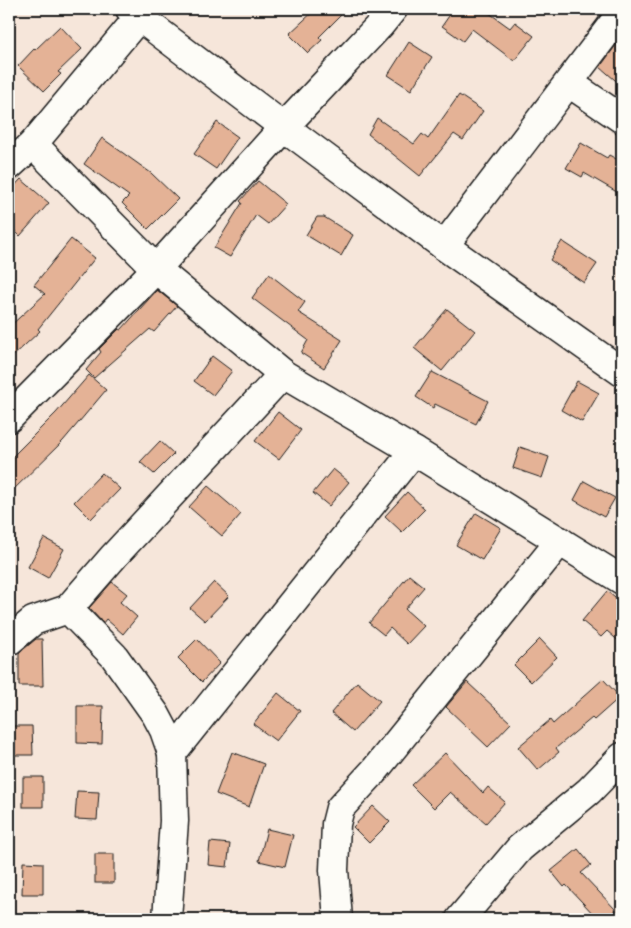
<svg xmlns="http://www.w3.org/2000/svg" width="631" height="928" viewBox="0 0 631 928" font-family="Mali,sans-serif">
	<rect width="100%" height="100%" fill="#f6e6da"/>
	<filter id="ink" filterUnits="userSpaceOnUse"><feTurbulence type="fractalNoise" baseFrequency=".02" numOctaves="2"/><feDisplacementMap in="SourceGraphic" scale="10" xChannelSelector="R" yChannelSelector="G"/><feConvolveMatrix kernelMatrix="1 2 1 2 8 2 1 2 1" color-interpolation-filters="sRGB"/></filter>
	<g filter="url(#ink)">
		<g fill="#e4b296" stroke="#1c1c1c">
			<path d="M316 9H347L319 37 322 40 308 53 289 34Z"/>
			<path d="M445 9H486L485 10 510 28 515 22 534 36 514 61 472 29 463 41 442 26 451 13Z"/>
			<path d="M60 26 82 49 58 72 61 74 44 91 18 66 34 49 35 50Z"/>
			<path d="M622 37V86L600 67Z"/>
			<path d="M409 42 432 57 411 90 388 75Z"/>
			<path d="M459 95 483 111 463 140 454 134 420 176 368 134 377 118 414 144 422 134 428 139Z"/>
			<path d="M217 122 238 137 216 169 194 154Z"/>
			<path d="M102 138 151 173 178 199 148 229 122 203 129 196 84 164Z"/>
			<path d="M581 143 607 158 609 155 622 162V195L584 173 582 177 566 168Z"/>
			<path d="M21 179 49 203 20 236 9 225V192Z"/>
			<path d="M258 181 286 204 268 224 256 215 230 257 214 248 242 203 240 201Z"/>
			<path d="M317 217H324L353 235 341 256 306 235Z"/>
			<path d="M71 239 95 258 38 329 40 331 9 360V327L45 294 34 285Z"/>
			<path d="M562 241 597 264 584 283 550 260Z"/>
			<path d="M269 274 305 302 298 312 342 340 324 368 301 353 308 340 252 298Z"/>
			<path d="M157 290 177 306 154 332 150 329 94 378 86 370 101 352 99 349 119 329 121 330Z"/>
			<path d="M447 309 475 331 442 371 414 348Z"/>
			<path d="M212 356 232 371 213 395 194 381Z"/>
			<path d="M432 372 488 401 476 424 435 404 433 408 416 397Z"/>
			<path d="M89 375 106 390 63 441 9 494V460L56 413Z"/>
			<path d="M577 381 599 393 582 422 561 410Z"/>
			<path d="M278 412 301 430 279 459 255 441Z"/>
			<path d="M160 441 174 454 154 474 140 462Z"/>
			<path d="M520 447 549 457 542 478 513 468Z"/>
			<path d="M333 469 349 482 329 506 313 493Z"/>
			<path d="M102 473 120 489 91 519 74 502Z"/>
			<path d="M584 481 615 498 604 517 574 500Z"/>
			<path d="M208 486 241 514 222 536 189 507Z"/>
			<path d="M407 492 425 509 402 532 385 516Z"/>
			<path d="M476 513 501 528 482 560 456 545Z"/>
			<path d="M44 538 64 549 48 578 28 567Z"/>
			<path d="M409 575 424 587 405 609 424 626 407 644 390 628 384 635 369 623Z"/>
			<path d="M112 582 127 594 120 602 137 617 123 634 106 619 103 623 89 608Z"/>
			<path d="M214 582 229 596 205 621 190 608Z"/>
			<path d="M607 591 622 604V644L607 631 601 637 582 621Z"/>
			<path d="M36 639H42L43 686H19V653Z"/>
			<path d="M197 639 220 663 202 682 178 658Z"/>
			<path d="M540 639 557 657 531 682 514 665Z"/>
			<path d="M603 679 620 697 594 720 592 718 556 748 559 752 538 770 518 747 550 720 553 724Z"/>
			<path d="M357 682 380 701 353 732 331 713Z"/>
			<path d="M467 682 511 723 488 747 446 707Z"/>
			<path d="M278 693 300 711 276 741 253 724Z"/>
			<path d="M77 706H103L102 744 77 743Z"/>
			<path d="M12 726H32L33 755H12Z"/>
			<path d="M232 752 264 764 249 807 216 794Z"/>
			<path d="M445 753 483 793 488 787 505 802 486 823 450 792 434 808 411 785Z"/>
			<rect x="23" y="777" width="20" height="30"/>
			<path d="M77 791 99 792 97 820 75 819Z"/>
			<path d="M373 806 390 822 369 843 353 827Z"/>
			<path d="M267 829 293 835 285 867 259 861Z"/>
			<path d="M210 842 230 844 227 867 208 865Z"/>
			<path d="M578 849 591 865 581 873 616 910 607 919H598L566 885 564 887 551 871Z"/>
			<rect x="95" y="854" width="19" height="29"/>
			<path d="M23 862 43 863V894H22Z"/>
		</g>
		<g fill="none" stroke-linecap="round" stroke-linejoin="round">
			<defs>
				<g id="minor">
					<path d="M130 9 139 17 284 127 444 246 622 372"/>
					<path d="M569 83 622 119"/>
					<path d="M33 144 156 269 283 374 414 451 622 580"/>
					<path d="M9 166 33 144 139 17 147 9"/>
					<path d="M444 246 622 12"/>
					<path d="M9 418 156 269 284 127 380 25 393 9"/>
					<path d="M68 609 114 656 156 715 164 730 172 753"/>
					<path d="M9 641 33 621 68 609 114 556 283 374"/>
					<path d="M167 919 174 821 172 753 414 451"/>
					<path d="M338 919 334 870 336 824 340 808 375 770 560 541"/>
					<path d="M460 919 520 848 589 791 622 757"/>
				</g>
			</defs>
			<use href="#minor" stroke="#1c1c1c" stroke-width="31"/>
			<use href="#minor" stroke="#fdfcf7" stroke-width="28"/>
		</g>
	</g>
	<rect width="631" height="928" fill="none" stroke="#fdfcf7" stroke-width="30"/>
	<rect x="15" y="15" width="601" height="898" fill="none" stroke="#1c1c1c" stroke-width="2" filter="url(#ink)"/>
</svg>
